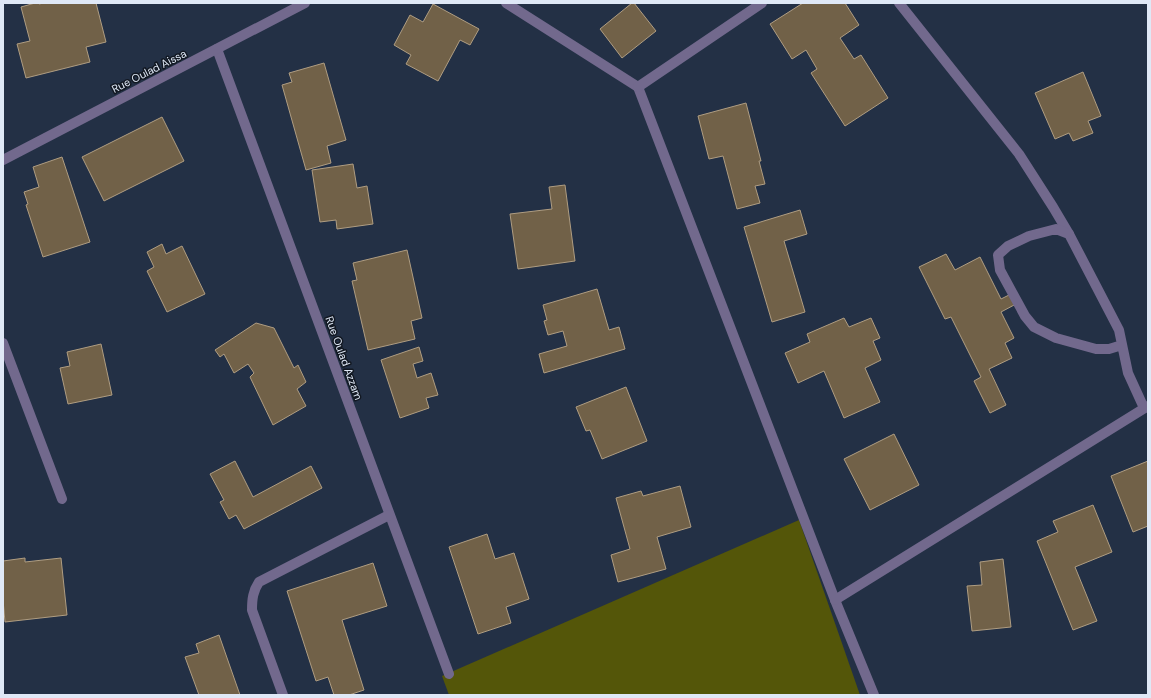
<svg xmlns="http://www.w3.org/2000/svg" width="1151" height="698" viewBox="0 0 1151 698" font-family="'DM Sans',sans-serif">
	<rect width="100%" height="100%" fill="#233045"/>
	<path fill="#545609" d="M799 520 860 695H449L442 676Z"/>
	<g fill="#716148" stroke="#af9d82">
		<path d="M35 3H39V4L44 3H96L106 42 86 47 90 62 26 78 17 44 30 41 21 7Z"/>
		<path d="M632 3H634L656 31 622 58 600 29Z"/>
		<path d="M803 3H845L859 25 840 38 854 59 861 55 888 98 845 126 811 73 817 69 806 50 792 59 770 24Z"/>
		<path d="M433 4 479 29 470 45 460 40 438 81 406 64 411 55 394 45 410 15 423 22Z"/>
		<path d="M324 63 346 140 327 146 331 163 306 170 282 85 292 82 289 73Z"/>
		<path d="M1083 72 1101 116 1088 121 1093 133 1073 141 1069 133 1055 139 1035 93Z"/>
		<path d="M746 103 761 161H759L765 184 755 186 760 203 737 209 723 156 709 159 698 116Z"/>
		<path d="M162 117 184 161 104 201 82 157Z"/>
		<path d="M62 157 90 242 43 257 26 205 28 204 24 192 39 187 33 167Z"/>
		<path d="M353 164 357 188 367 186 373 224 337 229 336 220 320 222 312 170Z"/>
		<path d="M565 185 575 261 518 269 510 214 552 209 549 187Z"/>
		<path d="M800 210 807 234 784 241 805 312 772 322 744 227Z"/>
		<path d="M162 244 166 254 182 246 205 294 167 312 147 271 154 267 147 252Z"/>
		<path d="M407 250 422 318 411 321 415 339 368 350 352 281 357 280 353 263Z"/>
		<path d="M946 254 955 270 980 257 1001 299 1011 294 1016 304 1001 312 1014 338 1005 343 1012 358 989 369 1006 405 990 413 974 381 981 377 951 317 945 319 919 267Z"/>
		<path d="M597 289 609 330 619 327 625 349 544 373 539 354 567 346 563 331 548 335 544 321 547 320 543 305Z"/>
		<path d="M844 318 849 327 871 318 880 338 873 341 881 360 865 368 880 402 844 418 824 371 798 383 785 353 810 342 807 334Z"/>
		<path d="M256 323 274 328 294 368 298 365 306 382 297 389 306 406 273 425 250 377 254 373 248 364 234 373 224 354 220 357 215 350Z"/>
		<path d="M101 344 112 395 68 404 60 368 70 366 67 352Z"/>
		<path d="M419 347 423 361 413 364 417 378 431 373 438 395 426 398 429 408 400 418 381 360Z"/>
		<path d="M626 387 647 441 602 459 590 430 586 431 576 407Z"/>
		<path d="M894 434 919 485 870 510 844 459Z"/>
		<path d="M235 461 253 497 311 466 322 488 244 529 236 515 229 519 220 502 224 500 210 474Z"/>
		<path d="M1148 461V526L1133 532 1111 476Z"/>
		<path d="M680 486 691 527 657 537 666 569 618 582 611 555 630 549 616 498 641 491 643 496Z"/>
		<path d="M1093 505 1112 552 1075 567 1097 621 1073 630 1037 541 1058 532 1053 521Z"/>
		<path d="M487 534 495 559 514 553 529 599 506 607 511 623 478 634 449 547Z"/>
		<path d="M25 558V562L61 558 67 615 5 622 3 600V561Z"/>
		<path d="M1003 559 1011 627 972 631 967 586 982 585 980 562Z"/>
		<path d="M373 563 387 606 342 620 364 690 349 695H334L328 677 316 681 287 591Z"/>
		<path d="M219 635 240 695H199L185 657 199 653 196 644Z"/>
	</g>
	<g fill="none" stroke-linecap="round" stroke-linejoin="round">
		<g stroke="#72698d" stroke-width="10">
			<path d="M506 3 638 87"/>
			<path d="M899 3 1019 154 1053 207 1069 234"/>
			<path d="M217 49 449 674"/>
			<path d="M638 87 835 600 874 695"/>
			<path d="M638 87 762 3"/>
			<path d="M3 160 305 3"/>
			<path d="M3 343 62 499"/>
			<path d="M1122 345 1109 349H1096L1056 338 1034 327 1025 316 1000 270 998 255 1008 246 1029 236 1056 229 1069 234 1119 330 1128 373 1144 408"/>
			<path d="M835 600 1148 406"/>
			<path d="M283 695 252 610C252 599 253 591 259 582L389 515"/>
		</g>
	</g>
	<g text-anchor="middle" stroke-width="3" stroke-linejoin="round" paint-order="stroke">
		<g font-size="11" fill="#dfe8f6" stroke="#121822">
			<text transform="translate(149 71) rotate(-27)" y="4">Rue Oulad Aissa</text>
			<text transform="translate(344 358) rotate(70)" y="4">Rue Oulad Azzam</text>
		</g>
	</g>
	<rect width="1151" height="698" fill="none" stroke="#dfe8f6" stroke-width="8"/>
</svg>
